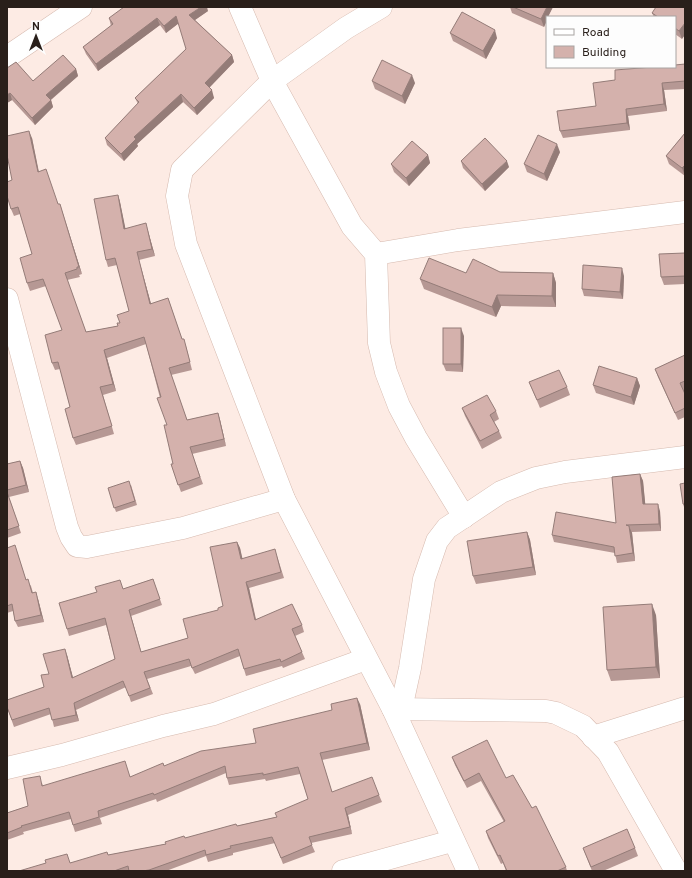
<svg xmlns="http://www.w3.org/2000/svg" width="692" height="878" viewBox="0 0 692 878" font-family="Overpass,sans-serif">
	<rect width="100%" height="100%" fill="#fdebe4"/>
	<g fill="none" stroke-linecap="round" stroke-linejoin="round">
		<defs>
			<g id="minor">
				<path d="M240 7 272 81 352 226 376 254 379 343 386 372 399 406 416 438 464 517"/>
				<path d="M381 7 346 28 272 81 182 170 177 196 186 244 284 499 393 709 468 871"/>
				<path d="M7 57 81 7"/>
				<path d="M376 254 458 240 685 212"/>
				<path d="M7 299 67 527 71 537 77 546 87 547 183 528 284 499"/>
				<path d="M393 709 546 711 556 713 583 726 608 752 676 871"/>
				<path d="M401 709 410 668 424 579 437 541 447 528 501 492 536 478 565 472 685 457"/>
				<path d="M593 737 685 708"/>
				<path d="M7 768 62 755 163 726 214 714 366 659"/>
				<path d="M343 871 452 841"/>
			</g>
		</defs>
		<use href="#minor" stroke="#d6baaf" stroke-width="23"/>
		<use href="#minor" stroke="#fff" stroke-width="22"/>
	</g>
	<g fill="#b69894">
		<path d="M510 7H553L547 17V20L544 27 512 13Z"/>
		<path d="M683 7 682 39 675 34V17H654L652 13Z"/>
		<path d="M208 11 195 20 232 55 234 62 209 88 214 98 197 115 183 102 137 144 138 146 124 161 107 145 105 138 138 104 135 98 186 49 179 23 166 33 160 25 98 71 86 54 83 47 111 26 109 18Z"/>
		<path d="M450 33 497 38 486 59 453 41Z"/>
		<path d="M685 64V89L664 90 667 111 628 116 630 130 563 138 560 131 596 106 615 80Z"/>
		<path d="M7 68 33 81 76 69 78 76 51 100 53 107 35 125 12 100 7 103Z"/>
		<path d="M372 81 415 83 405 104 375 89Z"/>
		<path d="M685 133V176L669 164 666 156Z"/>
		<path d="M32 138 39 172 58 204H60L82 274 79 275 80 277 67 280 86 332 118 326 129 311 117 265 108 267 106 260 118 195 120 202 125 228 148 231 155 256 139 260 151 304 168 298 182 339 186 346 192 370 171 375 187 420 218 413 220 420 226 446 192 454 203 484 181 492 171 464H173L167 425 146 344 107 358 116 391 103 395 114 434 76 445 73 438 70 407 60 369 55 370 52 363 62 330 46 286 30 291 27 283 32 254 20 214 14 216 11 209 12 180Z"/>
		<path d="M560 152 547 181 527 172 524 164Z"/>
		<path d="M428 155 430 163 409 186 394 172 391 164Z"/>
		<path d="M461 161 509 167 485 191 463 168Z"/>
		<path d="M685 253V284L664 285 661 277Z"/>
		<path d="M500 272 553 273 556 283V307L501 306 496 317 424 289 420 279 466 273Z"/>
		<path d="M624 276 623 299 584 296 582 289Z"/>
		<path d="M464 336 463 372 446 371 443 364Z"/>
		<path d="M685 355V390L683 391 685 394V417L678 420 658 377 655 369Z"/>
		<path d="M637 378 640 386 634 405 596 393 593 385Z"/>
		<path d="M529 382 567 387 570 395 540 408Z"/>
		<path d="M462 408 496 411 499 419 494 422 499 431 502 438 482 449 465 416Z"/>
		<path d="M20 461 23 468 29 492 9 497 21 533 7 538V464Z"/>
		<path d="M640 474 643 481 645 504 660 511 661 531 632 532 635 561 617 563 615 553 554 542 552 535 616 523Z"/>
		<path d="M685 483V510L683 504Z"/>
		<path d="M131 485 137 505 116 512 108 488Z"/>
		<path d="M527 532 530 540 536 575 476 584 473 576Z"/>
		<path d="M237 542 240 548 242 559 277 556 284 578 249 588 256 619 302 625 304 632 295 636 305 659 283 668 282 666 246 676 240 656 195 674 191 666 147 679 153 694 131 702 126 687 76 710 79 721 54 727 51 714 14 727 7 707 44 687 49 674 67 655 73 678 115 659 106 625 69 636 67 629 97 592 123 589 153 579 162 605 131 616 141 652 188 638 223 606Z"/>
		<path d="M7 548 17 552 26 580 31 586 33 593 38 599 44 622 18 627 15 621 13 611 7 613Z"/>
		<path d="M656 615 660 678 611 681 607 670Z"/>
		<path d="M360 704 370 750 322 760 332 792 379 795 382 802 348 815 352 834 311 843 315 852 283 864 275 843 233 853V855L208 862 206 856 166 871H19L70 863 108 855 166 844 185 838 276 817 308 799 300 774 266 781 265 779 229 785 227 778 226 773 157 802 156 799 100 818 102 824 75 832 71 819 23 832 24 834 7 840V813L28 806 42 783 43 786 130 777 164 766 256 743Z"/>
		<path d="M452 757 506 778 532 808 566 867 567 871H506L503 863 501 864 488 838 486 831 504 822 481 781 467 788 455 765Z"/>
		<path d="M583 848H635L638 856 603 871H592Z"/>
	</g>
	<g fill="#947c78">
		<path d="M201 7H207L208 11 192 22 189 15Z"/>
		<path d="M547 7H553L548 17H547V20L544 27 541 19Z"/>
		<path d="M176 16 179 23 166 33 164 26Z"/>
		<path d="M157 18 160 25 98 71 96 64Z"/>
		<path d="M685 23V35L682 39 679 31Z"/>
		<path d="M495 30 497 38 486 59 483 51Z"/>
		<path d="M232 55 234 62 207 90 205 83Z"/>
		<path d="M76 69 78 76 48 102 46 95Z"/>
		<path d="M412 75 415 83 405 104 402 96Z"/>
		<path d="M662 83 664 90 667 111 664 104Z"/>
		<path d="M212 90 214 98 197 115 194 108Z"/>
		<path d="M10 93 12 100 7 103V95Z"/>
		<path d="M181 94 183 102 137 144 138 146 124 161 121 154 134 137Z"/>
		<path d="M51 100 53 107 35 125 32 118Z"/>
		<path d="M626 109 628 116 630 130 627 123Z"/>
		<path d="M29 131 32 138 40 179 38 172Z"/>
		<path d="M557 144 560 152 547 181 544 174Z"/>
		<path d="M428 155 430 163 409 186 406 178Z"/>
		<path d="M507 161 509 167 485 191 482 184Z"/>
		<path d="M685 165V176L682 168Z"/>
		<path d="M118 195 120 202 127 236 124 229Z"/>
		<path d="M60 204 62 211 82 274 79 267Z"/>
		<path d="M146 223 148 231 155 256 152 249Z"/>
		<path d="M137 252 139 260 153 311 150 304Z"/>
		<path d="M622 268 624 276 623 299 620 292Z"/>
		<path d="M553 273 556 283V307L552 296Z"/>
		<path d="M497 295 501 306 496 317 492 307Z"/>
		<path d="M461 328 464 336 463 372 461 364Z"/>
		<path d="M104 350 107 358 116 391 113 384Z"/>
		<path d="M637 378 640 386 634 405 631 397Z"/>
		<path d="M218 413 220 420 226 446 224 439Z"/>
		<path d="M20 461 23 468 29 492 26 485Z"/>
		<path d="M640 474 643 481 646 511 643 504Z"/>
		<path d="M658 504 660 511 661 531 659 524Z"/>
		<path d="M629 526 632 533 635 561 633 553Z"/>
		<path d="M527 532 530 540 536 575 533 567Z"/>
		<path d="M237 542 240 548 244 565 241 559Z"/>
		<path d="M246 582 249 588 257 626 255 620Z"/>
		<path d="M36 592 38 599 44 622 41 615Z"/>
		<path d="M652 604 656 615 660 678 656 667Z"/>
		<path d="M129 610 131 616 143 658 141 652Z"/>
		<path d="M65 649 67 655 75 685 72 678Z"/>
		<path d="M357 698 360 704 370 750 367 743Z"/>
		<path d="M74 703 76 710 79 721 76 715Z"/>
		<path d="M345 808 348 815 352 834 350 827Z"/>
	</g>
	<g fill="#d4b1ac" stroke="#947c78">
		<path d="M124 7H201L189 15 232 55 205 83 212 90 194 108 181 94 134 137 136 139 121 154 105 138 139 102 135 98 186 49 176 16 164 26 157 18 96 64 83 47 113 24 109 18Z"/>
		<path d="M513 7H547L541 19Z"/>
		<path d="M656 7H683L685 8V23L679 31 675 28V17H658L652 13Z"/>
		<path d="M462 12 495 30 483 51 450 33Z"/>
		<path d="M63 55 76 69 46 95 51 100 32 118 10 93 7 95V68L16 62 33 81Z"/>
		<path d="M382 60 412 75 402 96 372 81Z"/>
		<path d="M685 64V81L662 83 664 104 626 109 627 123 560 131 557 111 596 106 593 83 615 80V70L653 67H675V65Z"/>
		<path d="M29 131 38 172 46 169 58 204H60L79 267H77V269L65 273 86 332 118 326 117 323H120L117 315 129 311 115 258 106 260 94 199 118 195 124 229 146 223 152 249 137 252 150 304 168 298 182 339H184L190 362 169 368 187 420 218 413 224 439 190 447 200 477 178 485 171 464H173L164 425H167L157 398 161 397 144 337 104 350 113 384 100 387 112 426 73 438 65 409 70 407 58 362 52 363 45 335 62 330 43 279 27 283 20 258 32 254 18 207 11 209 7 196V182L12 180 7 155V136Z"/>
		<path d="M685 133V165L682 168 666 156Z"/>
		<path d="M538 135 557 144 544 174 524 164Z"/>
		<path d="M485 138 507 161 482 184 461 161Z"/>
		<path d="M412 141 428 155 406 178 391 164Z"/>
		<path d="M685 253V276L661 277 659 254Z"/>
		<path d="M429 258 466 273 473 259 500 272 553 273 552 296 497 295 492 307 420 279Z"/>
		<path d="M583 265 622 268 620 292 582 289Z"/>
		<rect x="443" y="328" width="18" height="36"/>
		<path d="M685 355V381L680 383 685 394V408L675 413 655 369Z"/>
		<path d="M599 366 637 378 631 397 593 385Z"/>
		<path d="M559 370 567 387 537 400 529 382Z"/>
		<path d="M487 395 496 411 490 415 499 431 480 441 462 408Z"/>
		<path d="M20 461 26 485 7 490V464Z"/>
		<path d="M640 474 643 504H658L659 524 626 525 629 526 633 553 615 556 614 547 552 535 556 512 616 523 612 477Z"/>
		<path d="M129 481 135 501 114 508 108 488Z"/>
		<path d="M685 483V504H683L680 484Z"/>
		<path d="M7 492 19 526 7 530Z"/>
		<path d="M527 532 533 567 473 576 467 541Z"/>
		<path d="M237 542 241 559 275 549 281 572 246 582 255 620 292 604 302 625 292 629 302 652 281 662 280 659 244 669 238 649 192 668 189 659 144 672 150 688 129 696 123 681 74 703 76 715 52 720 49 708 12 720 7 707V700L44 687 41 675 49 674 43 654 65 649 72 678 115 659 105 618 67 629 59 603 97 592 95 587 120 580 123 589 153 579 160 599 129 610 141 652 188 638 183 619 218 610V608L223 606 210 547Z"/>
		<path d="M15 545 26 580 28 579 32 593 36 592 41 615 15 621 12 604 7 606V548Z"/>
		<path d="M652 604 656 667 607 670 603 607Z"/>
		<path d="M357 698 367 743 320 753 332 792 372 777 379 795 345 808 350 827 309 837 312 845 281 858 272 837 230 846 231 848 206 855 205 850 149 870 142 871H129L128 866 114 871H19L46 863 45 860 67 854 70 863 107 852 108 855 166 844 165 842 184 836 185 838 236 824 237 826 277 817 275 813 308 799 298 767 263 775V773L227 778 225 766 154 795 153 793 98 811 99 817 73 825 69 812 21 826 22 827 7 833V813L28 806 23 779 40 776 42 786 125 761 130 777 163 763 164 766 201 751 256 743 253 729 332 710 331 704Z"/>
		<path d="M487 740 506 778 513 775 532 808 536 806 566 867 557 871H507L500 855 498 856 486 831 505 821 479 773 464 781 452 757Z"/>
		<path d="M627 829 635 848 591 867 583 848Z"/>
	</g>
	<rect width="692" height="878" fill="none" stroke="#291f1a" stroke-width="16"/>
	<rect x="546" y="16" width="130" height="52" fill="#fdfdfd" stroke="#a8a4a2"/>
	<rect x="554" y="29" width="20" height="6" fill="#ffffff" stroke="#a8a4a2"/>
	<text x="582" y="36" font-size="12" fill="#291f1a">Road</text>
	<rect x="554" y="46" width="20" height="12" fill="#d4b1ac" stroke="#a8a4a2"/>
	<text x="582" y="56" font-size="12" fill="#291f1a">Building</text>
	<g transform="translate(36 36)" stroke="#fdfdfd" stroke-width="3" paint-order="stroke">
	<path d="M0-3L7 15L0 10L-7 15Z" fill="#291f1a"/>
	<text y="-6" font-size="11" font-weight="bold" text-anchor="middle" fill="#291f1a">N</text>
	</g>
</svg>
